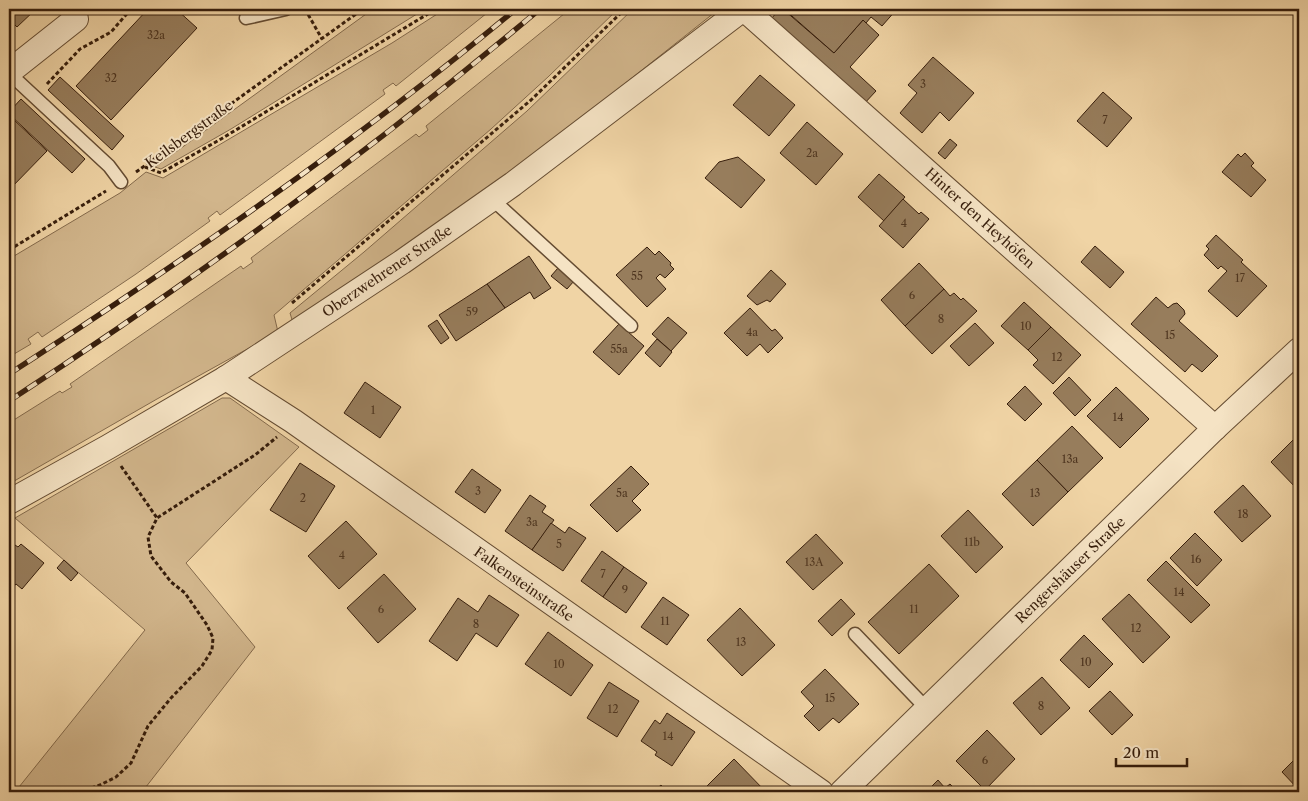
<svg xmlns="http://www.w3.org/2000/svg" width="1308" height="801" viewBox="0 0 1308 801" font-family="'Libre Caslon Text',serif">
	<rect width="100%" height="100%" fill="#f0d4a5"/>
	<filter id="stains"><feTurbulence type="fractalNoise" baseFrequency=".004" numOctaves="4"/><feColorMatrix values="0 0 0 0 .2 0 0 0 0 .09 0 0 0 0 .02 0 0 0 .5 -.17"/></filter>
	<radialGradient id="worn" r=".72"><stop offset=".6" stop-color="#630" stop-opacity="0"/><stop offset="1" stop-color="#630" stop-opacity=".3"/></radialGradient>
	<g fill="#d1b58b" stroke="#846a4c">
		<path d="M373 9H425L231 129 161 169 155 167Z"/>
		<path d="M445 9H492L396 86 393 83 383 90 385 94 220 215 217 211 208 218 210 221 136 274 42 337 38 332 28 339 31 344 9 357V259L120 193 146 172 163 178 392 43Z"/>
		<path d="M570 9H618L548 77 491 129 274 315 278 332 157 399 9 484V423L60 391 62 393 72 387 70 384 241 266 243 269 253 262 251 258 416 134 419 137 428 130 426 126Z"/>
		<path d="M633 9H719L613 93 492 186 293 323 290 313 364 252 527 111Z"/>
		<path d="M222 398H230L299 447 186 563 255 647 142 792H15L145 630 15 518Z"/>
	</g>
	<g fill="#977d5c" stroke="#371e0c">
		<path d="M9 9H36L17 27 9 19Z"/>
		<path d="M148 9H176L197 28 111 120 76 86Z"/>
		<path d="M780 9 784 10 834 53 863 20 879 35 850 67 876 91 863 105 769 21Z"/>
		<path d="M784 9H851L854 12 857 9H897L882 26 871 17 866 23 863 20 834 53Z"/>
		<path d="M933 57 974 93 949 121 940 112 922 133 900 113 917 93 908 85Z"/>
		<path d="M760 75 795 105 769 136 733 105Z"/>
		<path d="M60 77 124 136 112 150 48 90Z"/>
		<path d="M1103 92 1132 118 1107 147 1077 121Z"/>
		<path d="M21 99 85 159 72 173 9 114V112Z"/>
		<path d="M13 119 47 151 9 190V124Z"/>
		<path d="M807 122 843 154 816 185 780 153Z"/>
		<path d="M950 139 957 145 945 159 938 153Z"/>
		<path d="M1245 153 1254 163 1251 166 1266 180 1251 197 1222 172 1238 154 1241 157Z"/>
		<path d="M738 157 765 180 741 208 705 178 719 162Z"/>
		<path d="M879 174 905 197 884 221 858 197Z"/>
		<path d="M903 199 919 214 921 212 929 219 903 248 879 226Z"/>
		<path d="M1216 235 1243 260 1241 262 1267 286 1237 317 1208 291 1227 271 1221 266 1218 269 1204 255 1209 249 1206 246Z"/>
		<path d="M1095 246 1124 272 1110 288 1081 262Z"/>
		<path d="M647 247 655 255 659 251 671 263 670 265 674 269 665 278 660 274 656 278 666 289 647 307 616 275Z"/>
		<path d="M529 256 551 288 534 299 530 292 505 308 487 284Z"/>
		<path d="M919 263 944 289 905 326 881 300Z"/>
		<path d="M558 268 574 281 567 289 551 276Z"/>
		<path d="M771 270 786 284 770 302 767 300 757 305 747 296Z"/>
		<path d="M487 284 505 308 456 341 439 315Z"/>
		<path d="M944 289 950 296 954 293 961 300 963 298 977 311 932 354 905 326Z"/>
		<path d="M1156 297 1168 308 1173 304 1177 303 1184 310 1185 314 1179 321 1218 356 1202 372 1192 364 1185 372 1131 324Z"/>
		<path d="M1024 302 1051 327 1028 350 1001 326Z"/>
		<path d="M750 308 772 331 775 329 783 338 768 353 760 344 747 356 724 333Z"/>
		<path d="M668 317 687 333 671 351 652 334Z"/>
		<path d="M437 320 449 338 441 344 428 326Z"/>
		<path d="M975 323 994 343 969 366 950 346Z"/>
		<path d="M619 324 644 346 619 375 593 352Z"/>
		<path d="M1051 327 1081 355 1053 384 1033 365 1038 360 1028 350Z"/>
		<path d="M657 339 672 352 660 367 645 353Z"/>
		<path d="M1069 377 1091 400 1075 416 1053 393Z"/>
		<path d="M365 382 401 407 380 438 344 413Z"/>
		<path d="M1025 386 1042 404 1025 421 1007 404Z"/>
		<path d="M1116 387 1149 419 1120 448 1087 416Z"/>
		<path d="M1072 426 1103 458 1068 492 1037 460Z"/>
		<path d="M1297 436 1299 438V491L1271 462Z"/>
		<path d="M1037 460 1068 492 1033 526 1002 494Z"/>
		<path d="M300 463 335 486 306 532 270 510Z"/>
		<path d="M631 466 649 484 632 501 641 510 617 532 590 505Z"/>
		<path d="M472 469 501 490 485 513 455 492Z"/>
		<path d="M1243 485 1271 516 1242 542 1214 512Z"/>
		<path d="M530 495 546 506 542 512 554 520 532 550 505 531Z"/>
		<path d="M968 510 1003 547 976 573 941 536Z"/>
		<path d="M346 521 377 554 339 589 308 556Z"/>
		<path d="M551 523 565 533 569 527 586 538 563 571 532 550Z"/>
		<path d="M1195 533 1222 560 1197 586 1170 558Z"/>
		<path d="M816 534 843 563 813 590 786 562Z"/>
		<path d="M21 544 44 563 22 589 16 584 9 592V552L15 545 18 547Z"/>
		<path d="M602 551 624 567 603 597 581 581Z"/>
		<path d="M64 560 78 573 71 581 57 568Z"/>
		<path d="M1166 561 1210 605 1191 623 1147 580Z"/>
		<path d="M929 564 959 596 899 654 868 622Z"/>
		<path d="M624 567 647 583 626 613 603 597Z"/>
		<path d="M384 574 416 609 378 643 347 608Z"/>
		<path d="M1129 594 1170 637 1143 663 1102 619Z"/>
		<path d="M489 595 519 615 497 647 476 633 457 661 429 641 458 598 478 612Z"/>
		<path d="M663 597 689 615 667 645 641 627Z"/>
		<path d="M841 599 855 614 832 636 818 621Z"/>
		<path d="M740 608 775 645 742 676 707 640Z"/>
		<path d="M548 632 593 665 571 696 525 664Z"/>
		<path d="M1084 635 1113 664 1089 688 1060 660Z"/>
		<path d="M825 669 859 704 839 723 833 718 819 731 804 716 814 706 801 692Z"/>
		<path d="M1042 677 1070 708 1041 735 1013 703Z"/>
		<path d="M609 682 639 701 617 737 587 718Z"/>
		<path d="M1110 691 1133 715 1112 735 1089 711Z"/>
		<path d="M667 713 695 732 672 766 655 755 657 752 641 741 655 720 660 724Z"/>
		<path d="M987 730 1015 759 985 790 956 761Z"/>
		<path d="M1299 755V790L1282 772Z"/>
		<path d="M734 759 766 792H713L707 786Z"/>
		<path d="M938 780 945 788 950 784 958 792H926Z"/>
		<path d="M661 785 668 792H653Z"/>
	</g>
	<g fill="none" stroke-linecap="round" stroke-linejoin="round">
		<defs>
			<g id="service">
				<path d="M246 18 286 9"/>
				<path d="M9 73 109 166 121 182"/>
				<path d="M492 199 631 326"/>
				<path d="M855 634 927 709"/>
			</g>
			<g id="minor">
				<path d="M744 9 1215 428"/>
				<path d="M9 72 76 19"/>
				<path d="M226 378 293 421 821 792"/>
				<path d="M9 502 108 447 226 378 402 262 513 184 743 9"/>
				<path d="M842 792 1215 428 1299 350"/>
			</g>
		</defs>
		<use href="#service" stroke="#654c32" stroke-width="15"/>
		<use href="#minor" stroke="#654c32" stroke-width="26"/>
		<g stroke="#371e0c" stroke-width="3" stroke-dasharray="4 2.5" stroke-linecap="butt">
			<path d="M305 9 322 39"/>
			<path d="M856 9H857"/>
			<path d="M47 84 80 49 111 32 131 9"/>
			<path d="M145 167 161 173 221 139 436 9"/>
			<path d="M136 172 363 9"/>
			<path d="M9 250 106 191"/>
			<path d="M292 303 531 100 625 9"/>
			<path d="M121 466 157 518"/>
			<path d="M79 792 100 785 116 777 131 763 148 726 171 698 202 666 212 650 213 638 207 625 185 593 171 582 151 556 148 537 157 518 255 455 277 437"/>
		</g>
		<use href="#service" stroke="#f5e3c4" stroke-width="12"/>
		<use href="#minor" stroke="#f5e3c4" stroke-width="24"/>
		<defs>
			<g id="rail">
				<path d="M9 374C183 261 356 142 516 9"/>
				<path d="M9 401C193 281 371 151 540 9"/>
			</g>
		</defs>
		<use href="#rail" stroke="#371e0c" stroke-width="5.5"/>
		<use href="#rail" stroke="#f5e3c4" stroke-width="4" stroke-dasharray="11" stroke-linecap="butt"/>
	</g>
	<g text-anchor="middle" stroke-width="4" stroke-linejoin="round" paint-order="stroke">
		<g font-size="11" fill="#4f3620">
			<text x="156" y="39">32a</text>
			<text x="111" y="82">32</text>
			<text x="923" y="88">3</text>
			<text x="1105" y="124">7</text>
			<text x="812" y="157">2a</text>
			<text x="904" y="227">4</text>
			<text x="637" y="280">55</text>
			<text x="1240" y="282">17</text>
			<text x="912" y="299">6</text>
			<text x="472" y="316">59</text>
			<text x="941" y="323">8</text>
			<text x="1026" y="330">10</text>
			<text x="752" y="336">4a</text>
			<text x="1170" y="339">15</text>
			<text x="619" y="353">55a</text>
			<text x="1057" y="361">12</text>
			<text x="373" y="414">1</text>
			<text x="1118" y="421">14</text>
			<text x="1070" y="463">13a</text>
			<text x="478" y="495">3</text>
			<text x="622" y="497">5a</text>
			<text x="1035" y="497">13</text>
			<text x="303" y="502">2</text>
			<text x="1243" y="518">18</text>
			<text x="532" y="526">3a</text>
			<text x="972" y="546">11b</text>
			<text x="559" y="548">5</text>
			<text x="342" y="559">4</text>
			<text x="1196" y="563">16</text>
			<text x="814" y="566">13A</text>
			<text x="603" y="578">7</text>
			<text x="625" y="594">9</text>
			<text x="1179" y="596">14</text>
			<text x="381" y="613">6</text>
			<text x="914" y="613">11</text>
			<text x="665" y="625">11</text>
			<text x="476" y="628">8</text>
			<text x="1136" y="632">12</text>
			<text x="741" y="646">13</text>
			<text x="1086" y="666">10</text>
			<text x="559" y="668">10</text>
			<text x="830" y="702">15</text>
			<text x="1041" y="710">8</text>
			<text x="613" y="713">12</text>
			<text x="668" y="740">14</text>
			<text x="985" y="764">6</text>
		</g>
		<g font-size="14" fill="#371e0c" stroke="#f5e3c4">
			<text transform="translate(189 134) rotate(-36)" y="5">Keilsbergstraße</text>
			<text transform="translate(980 218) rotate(42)" y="5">Hinter den Heyhöfen</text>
			<text transform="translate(387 271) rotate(-34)" y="5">Oberzwehrener Straße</text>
			<text transform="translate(1070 570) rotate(-44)" y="5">Rengershäuser Straße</text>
			<text transform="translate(524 584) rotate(35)" y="5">Falkensteinstraße</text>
		</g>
	</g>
	<rect width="1308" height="801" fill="none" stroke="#f0d4a5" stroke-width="30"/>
	<rect x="10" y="10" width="1288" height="781" fill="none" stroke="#371e0c" stroke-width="2.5"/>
	<rect x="15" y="15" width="1278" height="771" fill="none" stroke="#371e0c"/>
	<path d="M1116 758v8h71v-8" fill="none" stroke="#371e0c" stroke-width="2.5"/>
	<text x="1123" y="758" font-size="15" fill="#371e0c" stroke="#f5e3c4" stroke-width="4" paint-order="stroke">20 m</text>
	<rect width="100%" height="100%" filter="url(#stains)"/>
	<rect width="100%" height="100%" fill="url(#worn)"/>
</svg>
